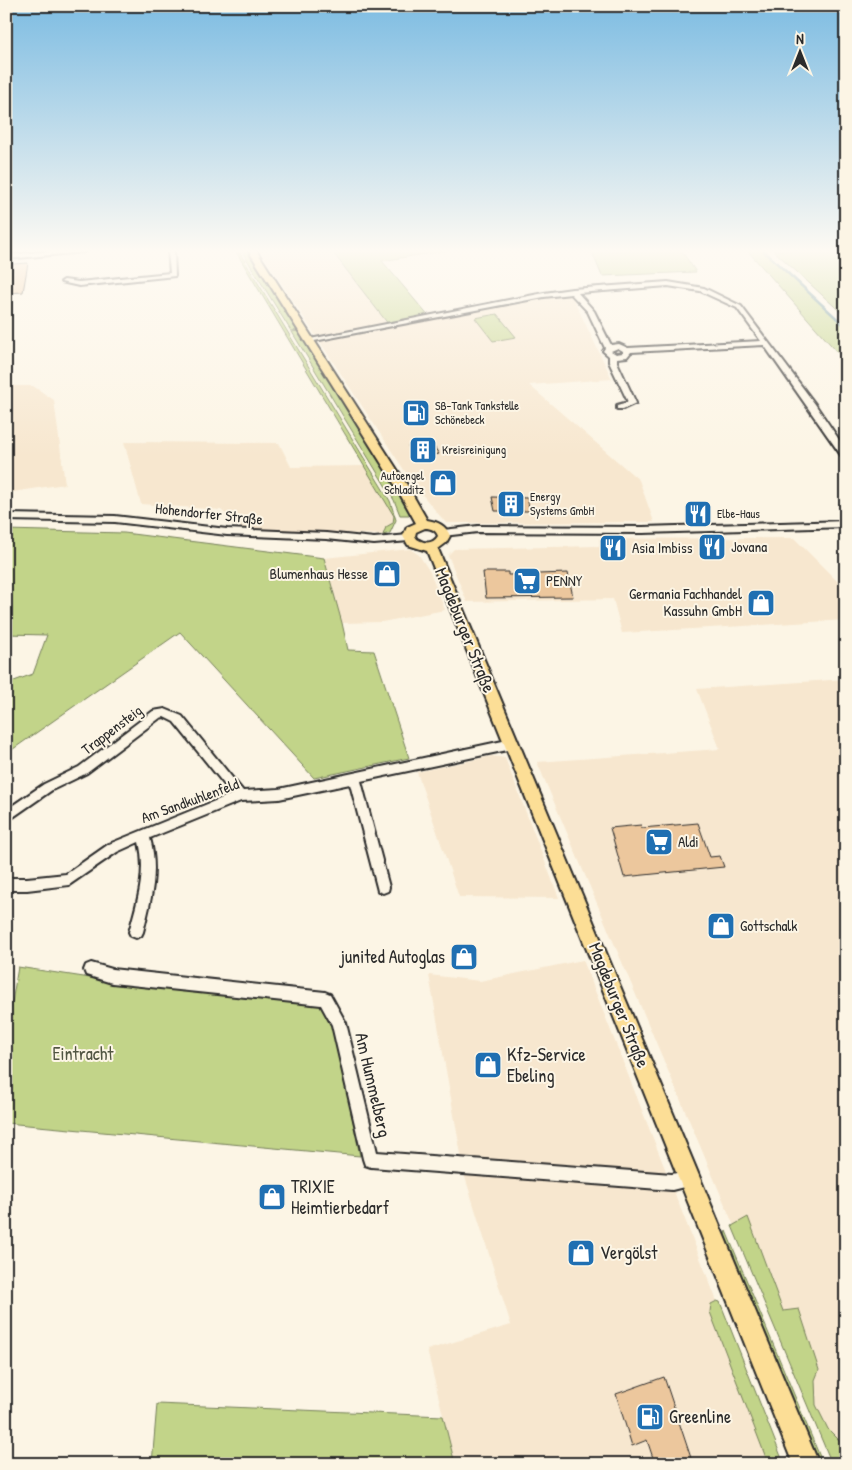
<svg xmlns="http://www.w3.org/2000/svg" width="852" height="1470" viewBox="0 0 852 1470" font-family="'Patrick Hand',sans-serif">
	<rect width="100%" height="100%" fill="#fcf5e5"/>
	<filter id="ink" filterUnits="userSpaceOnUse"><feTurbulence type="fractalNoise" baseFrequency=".02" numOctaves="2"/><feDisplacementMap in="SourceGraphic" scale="10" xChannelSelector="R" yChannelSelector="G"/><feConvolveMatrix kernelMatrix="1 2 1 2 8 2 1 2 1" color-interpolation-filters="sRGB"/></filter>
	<g filter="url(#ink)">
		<g fill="#f7e7cf">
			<path d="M331 250 389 325 570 292 612 379 529 385 639 480 654 522 446 523 414 485 260 251Z"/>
			<path d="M6 386H33L54 400 65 484 6 493Z"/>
			<path d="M124 442 279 443 291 467 365 466 394 516 393 523 386 527 383 535 242 528 221 510 141 504Z"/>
			<path d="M794 538 846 590V620L622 633 613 599 467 602 448 555 454 549 600 546 599 539Z"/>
			<path d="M410 549 419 555 430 572 445 610 382 622 342 623 324 558Z"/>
			<path d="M846 679V1464H832L734 1226 537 762 720 749 697 689Z"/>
			<path d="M492 756 505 758 559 898 459 897 417 772Z"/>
			<path d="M583 960 781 1464H455L427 1350 511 1325 465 1177 429 975 480 981Z"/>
		</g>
		<g fill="#c2d489" stroke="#76805a">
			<path d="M235 250H238L390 501 396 520 390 533 383 535 386 527 393 523 394 516Z"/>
			<path d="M241 250H247L298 330 291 331Z"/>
			<path d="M331 250H449L382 261 430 318 389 325Z"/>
			<path d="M591 250H681L696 272 602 276Z"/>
			<path d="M747 250H761L846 327V362Z"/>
			<path d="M773 250H846V317Z"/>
			<path d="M497 314 516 337 493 341 475 318Z"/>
			<path d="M298 331 398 488 411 515H400L394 500 292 332Z"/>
			<path d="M6 530 124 533 324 558 342 623 348 650 374 651 409 758 314 778 180 632 6 754V684L33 674 47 635 6 634Z"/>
			<path d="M18 967 110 981 324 1005 333 1023 360 1156 6 1123V1038Z"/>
			<path d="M748 1217 783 1311 799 1309 819 1370 815 1380 816 1405 828 1429 846 1447V1464H832L732 1226Z"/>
			<path d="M726 1231 823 1464H816L724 1238Z"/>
			<path d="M717 1301 720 1302 784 1464 768 1463 710 1312 711 1304Z"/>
			<path d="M157 1404 443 1416 455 1464H152Z"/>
		</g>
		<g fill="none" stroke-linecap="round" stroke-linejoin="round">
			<path stroke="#5c8a94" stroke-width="2.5" d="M763 250 846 327"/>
		</g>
		<g fill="#ecc79d" stroke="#2b2b2b">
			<path d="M28 263 23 292 8 293 13 264Z"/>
			<path d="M430 441 439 454 417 459 408 446Z"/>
			<path d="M492 497 527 498 530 511H495Z"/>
			<path d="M483 572H508V575L568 573 573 597 486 598Z"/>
			<path d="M698 823 710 857 720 856 724 867 624 877 610 828 641 825 642 828Z"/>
			<path d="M664 1377 693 1464H655L647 1440 632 1446 616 1394Z"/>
		</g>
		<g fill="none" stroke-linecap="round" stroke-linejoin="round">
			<defs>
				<g id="minor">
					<path d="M65 250H87L84 252 6 259V255Z"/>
					<path d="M168 250H174L175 276 79 286 61 282 64 280 79 282 170 273Z"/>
					<path d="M668 282 704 288 741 306 815 404 846 450V458H843L764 345 631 352 627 357 617 358V362L636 403 623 409H617V405L628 402 609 362V356L603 351 605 348 588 312 571 294 544 297 309 342 305 340 544 293 572 289ZM668 286 700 291 737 308 761 341 628 348 619 344 611 345 594 311 578 293ZM618 348 623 351V353L616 354 611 351Z"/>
					<path d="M6 514 115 516 227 529 326 533 374 538 409 535 414 538 409 541 374 544 326 539 227 535 115 522 6 520Z"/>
					<path d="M846 521V527L643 533 478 532 443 536 438 533 443 530 478 526 643 527Z"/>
					<path d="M165 709 182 716 243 791 279 789 512 739 516 741 518 744 516 747 512 749 361 781 389 887 388 891 383 893 378 891 377 887 350 784 279 799 241 801 150 838C159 871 151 900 143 932L141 936 136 938 131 936 129 932C137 903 147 873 139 842L117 852 69 885 27 890H6V878H27L66 874 109 844 232 794 174 722 164 717 160 718 87 773 52 790 6 822V810L44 784 79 767 153 711Z"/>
					<path d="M91 963 112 969 325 992 330 994 346 1023 377 1152 672 1174 690 1170 696 1172 698 1178 696 1184 672 1190 371 1167 365 1165 363 1159 332 1025 321 1005 112 983 86 975 84 970 86 965Z"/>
				</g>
				<path id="major" d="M248 250H256L407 485 427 520C438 522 446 525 450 536L446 543 438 549 819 1464H793L427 551 408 545 403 536 407 527 416 523 395 485ZM425 528C431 528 436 530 438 536 433 544 425 544 417 539L415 536 416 532Z"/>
			</defs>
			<use href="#minor" stroke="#2b2b2b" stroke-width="4"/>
			<use href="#major" stroke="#2b2b2b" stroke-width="4"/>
			<use href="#minor" fill="#fcf5e5" fill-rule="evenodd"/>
			<use href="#major" fill="#fcde96" fill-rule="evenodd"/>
		</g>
	</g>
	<linearGradient id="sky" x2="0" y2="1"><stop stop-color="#7dbce2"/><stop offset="0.55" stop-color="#fefaf3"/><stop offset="1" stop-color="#fefaf3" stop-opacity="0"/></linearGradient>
	<rect width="852" height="456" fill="url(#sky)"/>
	<defs>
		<symbol id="fuel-square" viewBox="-11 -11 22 22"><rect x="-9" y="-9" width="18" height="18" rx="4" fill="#1f6fb2" stroke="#fcf5e5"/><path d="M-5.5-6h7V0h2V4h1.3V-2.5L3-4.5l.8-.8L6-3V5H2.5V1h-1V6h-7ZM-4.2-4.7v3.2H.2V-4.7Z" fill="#fff"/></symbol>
		<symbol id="building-square" viewBox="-11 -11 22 22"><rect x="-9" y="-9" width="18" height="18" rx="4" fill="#1f6fb2" stroke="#fcf5e5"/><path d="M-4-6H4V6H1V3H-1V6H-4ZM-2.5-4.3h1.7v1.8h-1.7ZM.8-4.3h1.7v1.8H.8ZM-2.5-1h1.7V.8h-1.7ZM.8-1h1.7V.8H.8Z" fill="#fff"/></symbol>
		<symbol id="shop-square" viewBox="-11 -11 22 22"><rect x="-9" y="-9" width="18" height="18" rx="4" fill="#1f6fb2" stroke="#fcf5e5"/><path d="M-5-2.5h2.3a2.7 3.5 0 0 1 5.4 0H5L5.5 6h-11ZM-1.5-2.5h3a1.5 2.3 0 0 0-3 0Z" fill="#fff"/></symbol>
		<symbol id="restaurant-square" viewBox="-11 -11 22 22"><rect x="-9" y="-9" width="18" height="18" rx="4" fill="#1f6fb2" stroke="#fcf5e5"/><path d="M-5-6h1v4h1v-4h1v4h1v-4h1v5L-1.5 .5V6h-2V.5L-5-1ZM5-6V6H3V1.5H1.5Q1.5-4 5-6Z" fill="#fff"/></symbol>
		<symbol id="supermarket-square" viewBox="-11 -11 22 22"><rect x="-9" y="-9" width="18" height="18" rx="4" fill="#1f6fb2" stroke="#fcf5e5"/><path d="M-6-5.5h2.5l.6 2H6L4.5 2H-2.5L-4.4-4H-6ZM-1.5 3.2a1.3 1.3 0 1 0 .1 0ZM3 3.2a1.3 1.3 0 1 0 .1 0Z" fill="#fff"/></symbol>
	</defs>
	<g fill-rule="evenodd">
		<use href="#fuel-square" x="400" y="397" width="32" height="32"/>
		<use href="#building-square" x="407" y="434" width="32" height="32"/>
		<use href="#shop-square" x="427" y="467" width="32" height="32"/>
		<use href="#building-square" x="495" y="488" width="32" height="32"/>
		<use href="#restaurant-square" x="682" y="498" width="32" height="32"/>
		<use href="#restaurant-square" x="696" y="531" width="32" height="32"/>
		<use href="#restaurant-square" x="597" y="532" width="32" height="32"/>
		<use href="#shop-square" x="371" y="558" width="32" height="32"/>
		<use href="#supermarket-square" x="511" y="565" width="32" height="32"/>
		<use href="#shop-square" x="745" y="587" width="32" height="32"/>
		<use href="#supermarket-square" x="643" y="826" width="32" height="32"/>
		<use href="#shop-square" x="705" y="910" width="32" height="32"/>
		<use href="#shop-square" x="448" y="941" width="32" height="32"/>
		<use href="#shop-square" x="472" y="1049" width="32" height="32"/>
		<use href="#shop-square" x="256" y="1181" width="32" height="32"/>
		<use href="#shop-square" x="565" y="1237" width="32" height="32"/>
		<use href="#fuel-square" x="634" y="1401" width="32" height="32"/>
	</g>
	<g text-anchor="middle" stroke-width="4" stroke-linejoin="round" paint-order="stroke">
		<g font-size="12" fill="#2b2b2b" stroke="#fcf5e5" text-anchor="start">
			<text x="435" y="410">SB-Tank Tankstelle<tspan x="435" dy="14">Schönebeck</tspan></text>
			<text x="442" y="454">Kreisreinigung</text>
			<text x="424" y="480" text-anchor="end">Autoengel<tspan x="424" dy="14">Schladitz</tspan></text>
			<text x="530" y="501">Energy<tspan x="530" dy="14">Systems GmbH</tspan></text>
			<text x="717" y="518">Elbe-Haus</text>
		</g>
		<g font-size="15" fill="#2b2b2b" stroke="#fcf5e5">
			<text transform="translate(209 514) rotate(6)" y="5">Hohendorfer Straße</text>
			<text transform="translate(112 730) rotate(-37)" y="5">Trappensteig</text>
			<text transform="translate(190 801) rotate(-20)" y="5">Am Sandkuhlenfeld</text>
		</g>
		<g font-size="15" fill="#2b2b2b" stroke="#fcf5e5" text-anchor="start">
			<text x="731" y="552">Jovana</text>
			<text x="632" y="553">Asia Imbiss</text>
			<text x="368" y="579" text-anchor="end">Blumenhaus Hesse</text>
			<text x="546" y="586">PENNY</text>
			<text x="742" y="599" text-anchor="end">Germania Fachhandel<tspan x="742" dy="17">Kassuhn GmbH</tspan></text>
			<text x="678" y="847">Aldi</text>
			<text x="740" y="931">Gottschalk</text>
		</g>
		<g font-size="18" fill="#2b2b2b" stroke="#fcf5e5">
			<text transform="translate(465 630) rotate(68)" y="6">Magdeburger Straße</text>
			<text transform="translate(619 1005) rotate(68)" y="6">Magdeburger Straße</text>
			<text transform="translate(373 1085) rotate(77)" y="6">Am Hummelberg</text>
		</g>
		<g font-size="18" fill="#2b2b2b" stroke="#fcf5e5" text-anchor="start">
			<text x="445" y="963" text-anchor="end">junited Autoglas</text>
			<text x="507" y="1061">Kfz-Service<tspan x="507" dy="21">Ebeling</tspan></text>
			<text x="291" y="1193">TRIXIE<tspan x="291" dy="21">Heimtierbedarf</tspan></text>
			<text x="600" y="1259">Vergölst</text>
			<text x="669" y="1423">Greenline</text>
		</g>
		<g font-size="18" fill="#515542" stroke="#fcf5e5">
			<text x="83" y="1060">Eintracht</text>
		</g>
	</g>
	<rect width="852" height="1470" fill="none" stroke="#fcf5e5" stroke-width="25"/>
	<rect x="12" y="12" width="827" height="1445" fill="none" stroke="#2b2b2b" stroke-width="2" filter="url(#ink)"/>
	<g transform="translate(800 52)" stroke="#fcf5e5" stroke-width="4" paint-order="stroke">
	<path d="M0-4L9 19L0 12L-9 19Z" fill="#2b2b2b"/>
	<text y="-8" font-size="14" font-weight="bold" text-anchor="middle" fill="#2b2b2b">N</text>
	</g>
</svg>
